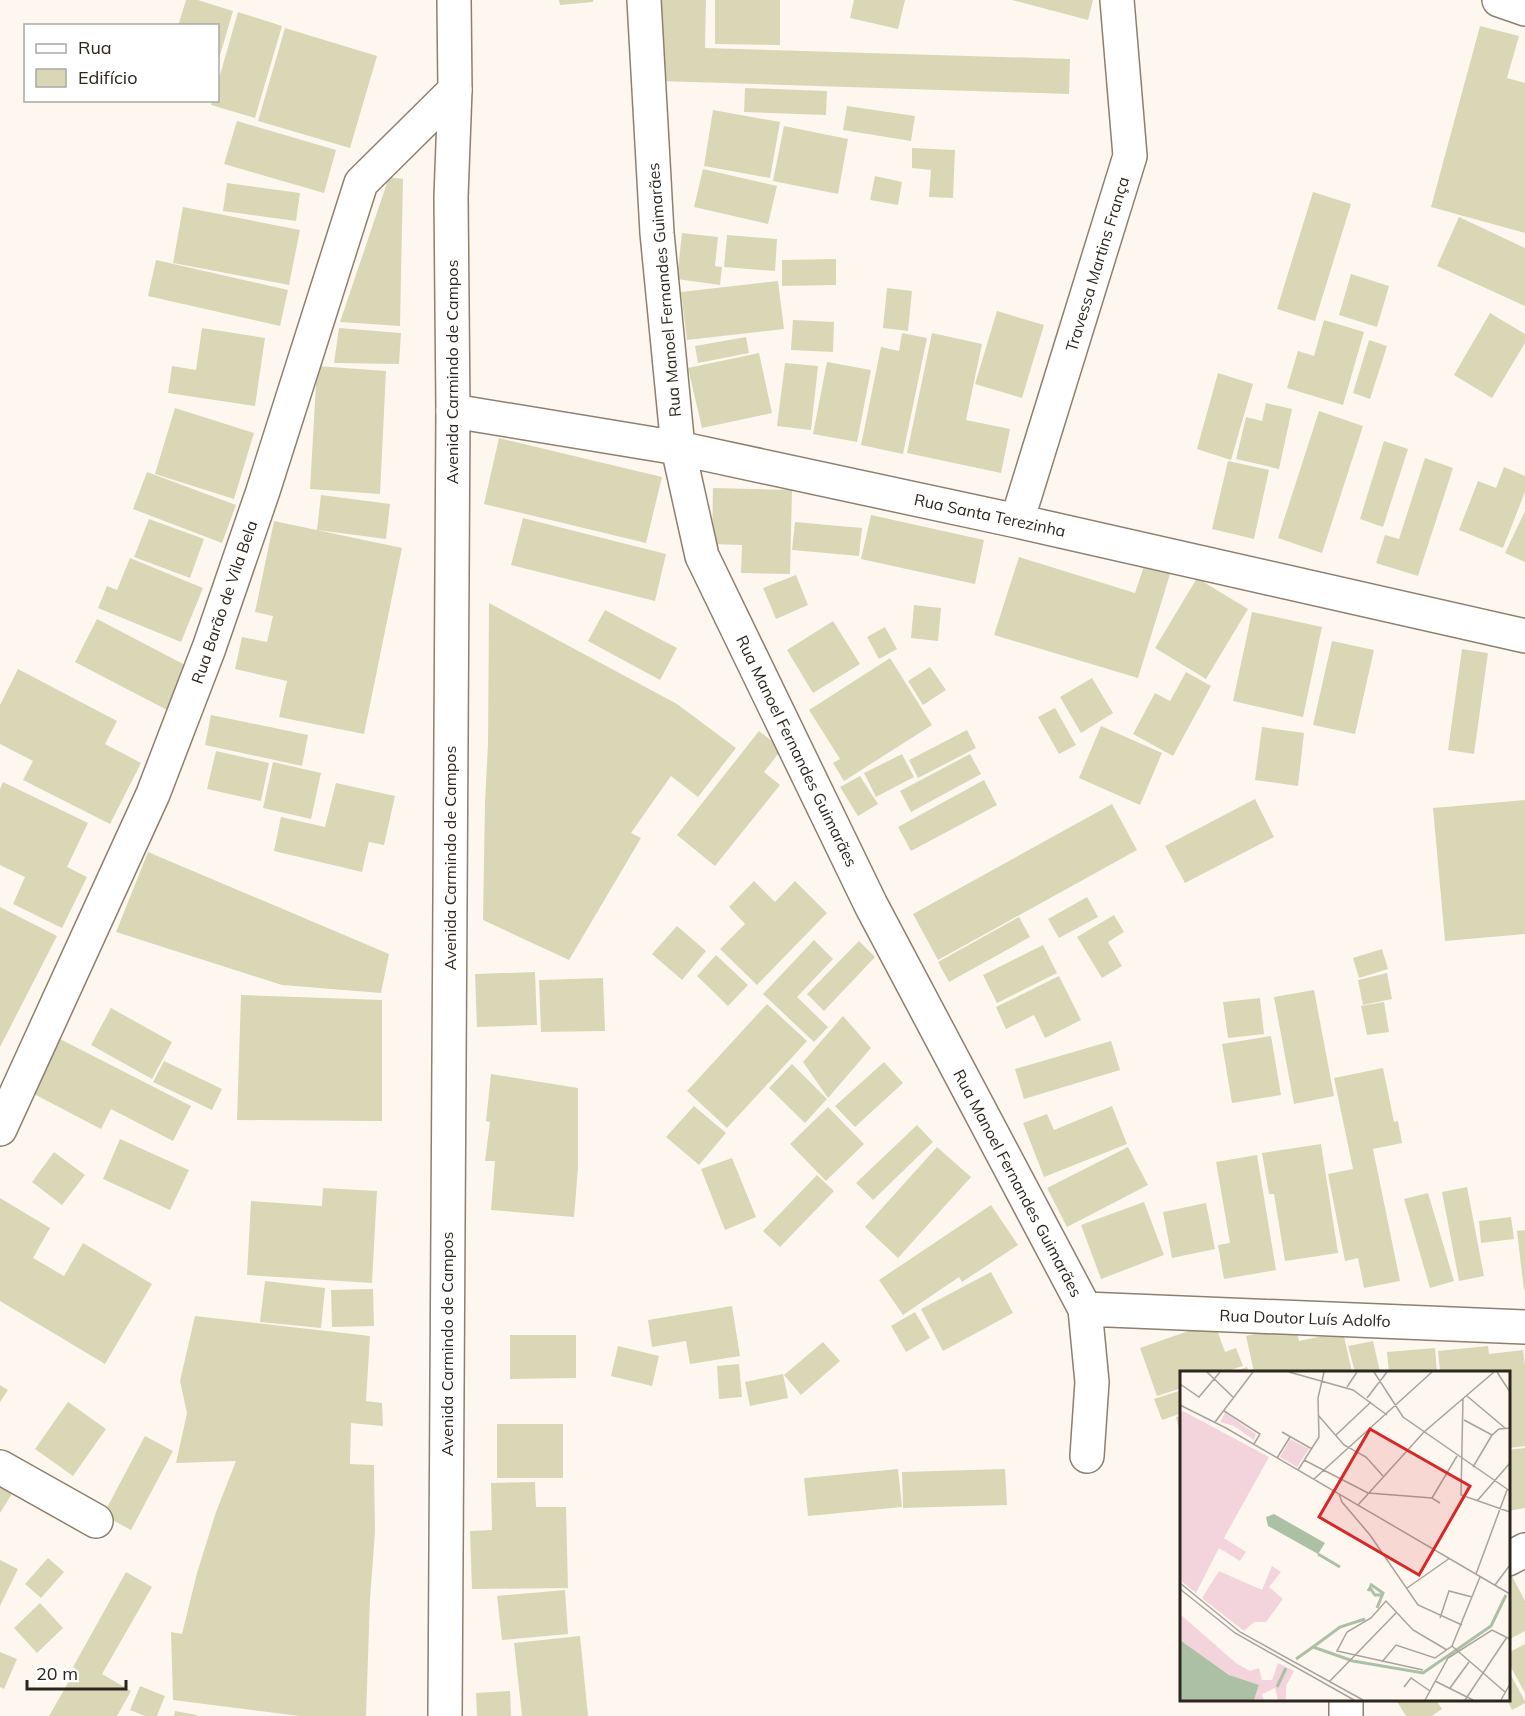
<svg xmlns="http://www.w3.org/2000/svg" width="1525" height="1716" viewBox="0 0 1525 1716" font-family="Mulish,sans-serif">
	<rect width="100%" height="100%" fill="#fef7f0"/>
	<path fill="#dad7b7" d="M186 0H198L233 11 218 62V26H178Z
		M559 0H593V2L560 5Z
		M661 0H706L705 48 1070 59 1069 94 658 81Z
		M715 0H780V45L715 44Z
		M854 0H905L898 29 850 18Z
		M1012 0H1093L1088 20Z
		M238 12 282 26 255 118 211 105 212 100H218V82Z
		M1480 26 1519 36 1507 78 1525 83V233L1431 207Z
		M285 28 377 56 350 148 258 121Z
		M745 88 827 91 826 115 744 112Z
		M847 106 915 116 911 141 843 130Z
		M713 110 780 122 770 178 704 166Z
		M237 121 336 150 324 193 224 164Z
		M784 126 848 139 838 194 773 181Z
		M912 148 955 150 953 198 929 197 931 170 912 168Z
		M703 169 777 186 768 224 694 207Z
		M875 176 902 182 898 205 870 200Z
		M389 177 403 179 400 326 340 322Z
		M227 183 300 193 296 221 223 211Z
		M1313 192 1351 204 1315 321 1277 309Z
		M183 207 300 230 289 285 173 263Z
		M1459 217 1525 248V306L1437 266Z
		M682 233 718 237 715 266 722 267 720 285 677 279Z
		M727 235 777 239 775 271 724 267Z
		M836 259V285L782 286V260Z
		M156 260 288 290 280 326 148 296Z
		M1351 274 1389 286 1377 327 1339 315Z
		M778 281 784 329 687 340 681 292Z
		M887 288 912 291 908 331 883 328Z
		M997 311 1044 325 1022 398 975 384Z
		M1490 313 1525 334V343L1492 398 1454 375Z
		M793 320 834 322 833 352 791 350Z
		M1324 320 1364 332 1343 405 1287 388 1298 351 1314 356Z
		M202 328 265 338 255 406 168 393 172 366 196 370Z
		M339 328 401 333 399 364 334 363Z
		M902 333 927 338 903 454 861 445 881 347 899 351Z
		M932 333 982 344 966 420 1010 429 1001 473 907 453Z
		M746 337 749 353 698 363 695 346Z
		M1369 340 1387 346 1370 399 1353 393Z
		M759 353 772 413 702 428 688 368Z
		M827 362 871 370 857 442 813 434Z
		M785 363 818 366 811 430 777 426Z
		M317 366 386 371 380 494 310 489Z
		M1218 373 1253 384 1231 460 1197 449Z
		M1266 403 1292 409 1279 469 1236 459 1246 417 1262 421Z
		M175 408 254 433 234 499 155 474Z
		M1319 411 1363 426 1322 553 1278 538Z
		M499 438 662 477 646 543 484 504Z
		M1384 441 1408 449 1383 527 1360 519Z
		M1425 458 1453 468 1418 576 1376 563 1385 535 1399 539Z
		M1228 461 1269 470 1254 539 1212 529Z
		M1504 467 1525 476V492L1503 548 1459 530 1478 481 1496 488Z
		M147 472 236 505 222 543 133 509Z
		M713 488 792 490 790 574 741 573 742 545 712 544Z
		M321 495 390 504 386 539 317 530Z
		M1525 511V562L1505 553Z
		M871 515 984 540 975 584 861 559Z
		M523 518 666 554 655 601 511 565Z
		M149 519 204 539 190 578 134 557Z
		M274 521 402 548 364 734 279 717 287 681 235 669 242 637 267 642 273 616 255 612Z
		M795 522 862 528 859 556 792 550Z
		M1019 557 1135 593 1145 563 1171 571 1138 678 994 635Z
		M130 558 203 588 181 642 98 608 107 586 117 590Z
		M796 575 808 605 776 619 763 588Z
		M1197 578 1248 609 1206 679 1155 648Z
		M489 603 677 704 736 748 698 797 671 776 631 833 641 838 569 960 483 920 485 802 488 745Z
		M914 605 941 608 938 641 911 638Z
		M605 610 677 648 660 680 588 641Z
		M1252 612 1322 627 1303 717 1233 701Z
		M97 619 189 667 167 710 75 662Z
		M833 621 860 664 813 693 787 650Z
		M885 627 897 649 879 659 867 637Z
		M1332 641 1374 650 1355 734 1313 725Z
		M1462 649 1488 653 1474 754 1448 750Z
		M890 658 932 725 844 781 833 763 840 759 809 710Z
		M930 667 946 690 923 705 908 681Z
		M18 669 117 721 105 744 141 763 110 824 23 780 33 761 0 744V705Z
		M1186 672 1211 686 1173 756 1133 734 1155 693 1170 701Z
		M1092 678 1113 713 1081 733 1060 697Z
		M1055 708 1076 745 1059 754 1038 717Z
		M211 715 308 735 302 766 205 745Z
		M1101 726 1162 753 1140 805 1079 778Z
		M1262 727 1304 733 1298 786 1255 780Z
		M967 730 976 748 918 778 909 760Z
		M759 731 782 749 764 772 780 785 715 866 677 835Z
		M216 751 269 763 261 801 207 789Z
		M902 754 914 777 876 797 864 773Z
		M970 754 981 774 911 812 900 791Z
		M273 762 321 773 311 819 263 808Z
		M860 776 878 804 858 816 840 787Z
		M984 780 997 805 911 851 898 827Z
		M3 782 88 823 67 867 87 877 62 928 13 904 25 877 0 865V789Z
		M336 783 395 796 384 845 369 842 362 872 274 851 281 817 325 827Z
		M1255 799 1274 837 1185 883 1165 846Z
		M1525 800V934L1445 941 1433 808Z
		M1112 804 1137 850 938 960 913 914Z
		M148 852 389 954 381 993 282 985 116 932Z
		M754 881 775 902 795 881 827 913 757 985 720 949 745 924 729 907Z
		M1087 897 1098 917 1059 938 1048 919Z
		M0 907 57 936 0 1047Z
		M1114 915 1124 932 1108 942 1122 966 1102 978 1077 937Z
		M1019 917 1030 937 949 982 938 962Z
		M677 926 706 951 682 980 652 954Z
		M814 940 833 959 797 997 828 1027 814 1042 763 994Z
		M859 941 875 957 824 1011 807 994Z
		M1043 945 1057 973 997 1003 983 975Z
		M1382 949 1388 969 1359 978 1353 958Z
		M716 955 748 985 728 1006 697 976Z
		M535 972 537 1025 477 1027 475 974Z
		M1387 973 1392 999 1363 1005 1358 980Z
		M1059 976 1081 1020 1045 1038 1034 1015 1006 1029 996 1007Z
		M603 978 605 1031 541 1032 539 980Z
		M1314 990 1334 1096 1294 1104 1274 997Z
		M241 995 382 1000V1121L237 1120Z
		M1260 998 1264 1034 1228 1038 1223 1002Z
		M1384 1002 1389 1032 1367 1035 1361 1006Z
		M767 1004 807 1041 727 1128 687 1091Z
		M111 1008 172 1042 152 1079 91 1045Z
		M843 1016 871 1048 828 1098 803 1062Z
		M1271 1036 1281 1095 1232 1103 1222 1044Z
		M60 1039 191 1106 173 1141 111 1109 101 1129 32 1093Z
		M1111 1041 1120 1070 1024 1099 1015 1069Z
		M164 1061 222 1089 212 1110 153 1082Z
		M884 1062 903 1083 855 1127 835 1106Z
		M792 1064 827 1099 805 1123 769 1088Z
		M1383 1068 1394 1122 1398 1121 1402 1143 1373 1149 1400 1281 1364 1288 1358 1258 1345 1261 1328 1174 1353 1169 1334 1078Z
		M491 1074 578 1088V1168L574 1217 491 1210 495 1161H485L490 1122 486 1121Z
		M694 1106 726 1133 699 1165 666 1137Z
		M1112 1106 1127 1144 1044 1177 1023 1123 1047 1114 1054 1130Z
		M828 1107 864 1144 826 1181 790 1144Z
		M917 1125 933 1142 873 1200 856 1183Z
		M120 1139 189 1170 170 1210 103 1179Z
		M1321 1144 1338 1253 1285 1261 1274 1194H1269L1262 1153Z
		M937 1147 971 1177 898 1258 865 1227Z
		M1128 1147 1148 1185 1067 1227 1047 1188Z
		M54 1152 85 1175 62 1205 32 1182Z
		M1257 1155 1276 1270 1224 1279 1218 1245 1230 1243 1216 1162Z
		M732 1158 756 1217 725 1230 701 1169Z
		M817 1175 834 1191 780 1247 763 1231Z
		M1467 1187 1484 1276 1459 1281 1442 1192Z
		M323 1188 377 1191 372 1283 247 1275 251 1201 322 1206Z
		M1428 1193 1454 1281 1430 1288 1404 1199Z
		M0 1198 50 1228 33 1258 64 1276 83 1243 152 1284 105 1364 0 1301Z
		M1144 1202 1164 1255 1101 1279 1081 1225Z
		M1206 1203 1215 1249 1172 1258 1163 1212Z
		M991 1205 1018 1245 962 1282 959 1277 903 1315 879 1280Z
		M1511 1217 1514 1239 1481 1243 1479 1221Z
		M1525 1230V1290H1524L1517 1231Z
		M991 1272 1013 1313 943 1351 921 1309Z
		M265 1281 325 1288 321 1328 260 1322Z
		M373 1289 374 1326 332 1327 331 1290Z
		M732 1306 740 1356 690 1364 686 1341 652 1347 648 1320Z
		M915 1312 930 1338 906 1352 891 1326Z
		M195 1316 370 1336 366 1401 382 1403 383 1426 351 1423 350 1464 374 1465 375 1532 370 1599 366 1716H299L173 1700 171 1632 182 1634 197 1573 216 1512 236 1461 176 1463 187 1413 180 1381Z
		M1214 1322 1225 1352 1236 1348 1243 1366 1224 1372H1182V1388L1157 1396 1140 1348Z
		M1295 1325 1299 1341 1343 1332 1352 1372H1254L1246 1336Z
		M510 1335H576V1378L510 1379Z
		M1373 1341 1380 1372H1355L1348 1346Z
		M823 1342 840 1361 801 1395 784 1375Z
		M618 1346 659 1356 652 1386 611 1376Z
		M1488 1346 1489 1354 1523 1350 1525 1366V1446L1508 1448V1372H1440L1438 1351Z
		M1435 1348 1437 1372H1389L1387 1352Z
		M739 1364 742 1397 719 1399 717 1366Z
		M1247 1367 1249 1372H1233Z
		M783 1374 788 1398 750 1406 745 1382Z
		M0 1385 8 1390 0 1402Z
		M1182 1390V1413L1162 1420 1154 1399Z
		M68 1402 106 1429 73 1476 35 1449Z
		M1182 1416V1437H1181L1176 1417Z
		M497 1424H563V1478H497Z
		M145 1436 173 1451 131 1530 103 1515Z
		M1525 1448V1508L1508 1511V1450Z
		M898 1469 902 1507 808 1516 804 1478Z
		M1005 1469 1007 1505 903 1508 902 1472Z
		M0 1480 15 1489 0 1513Z
		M535 1482 536 1507H566L568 1588 472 1589 470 1531 492 1530 491 1483Z
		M48 1558 64 1572 41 1598 25 1584Z
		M0 1560 18 1569 0 1606Z
		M126 1572 152 1587 102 1674 131 1691 117 1716H49L76 1669 73 1667Z
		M1512 1576 1525 1601V1631L1508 1640V1578Z
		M565 1590 568 1634 502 1640 497 1596Z
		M40 1603 63 1628 37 1653 14 1628Z
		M580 1636 588 1716H522L514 1643Z
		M1525 1644V1693L1508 1662V1653Z
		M0 1652 17 1659 4 1689 0 1687Z
		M1508 1670 1525 1701V1703L1512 1710 1507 1700H1508Z
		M140 1686 165 1696 157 1716H145L130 1710Z
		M510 1691 511 1716H477L476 1693Z
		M1396 1700H1436L1442 1709 1432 1716H1406Z
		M175 1711 197 1715V1716H174Z"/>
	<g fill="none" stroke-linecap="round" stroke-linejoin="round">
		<defs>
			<path id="minor" d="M644 0 657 233 678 448 702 556 871 905 1085 1309 1092 1382 1087 1456
				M1499 0 1525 9
				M453 411 678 448 1017 521 1525 636
				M1017 521 1130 156 1117 0
				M0 1129 153 794 209 648 263 491 361 183 455 90
				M1085 1309 1525 1327
				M0 1467 96 1521
				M1508 1559 1525 1550
				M1346 1700V1716"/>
			<path id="secondary" d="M445 1716 453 411 451 197 455 90 454 0"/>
		</defs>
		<use href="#minor" stroke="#8e7f6f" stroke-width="36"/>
		<use href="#secondary" stroke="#8e7f6f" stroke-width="36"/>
		<use href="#minor" stroke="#fff" stroke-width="33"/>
		<use href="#secondary" stroke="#fff" stroke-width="33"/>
	</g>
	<g text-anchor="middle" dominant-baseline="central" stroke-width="6" stroke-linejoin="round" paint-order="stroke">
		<g font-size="16" fill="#2c261f" stroke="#fff">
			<text transform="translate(1097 264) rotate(-73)">Travessa Martins França</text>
			<text transform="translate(664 290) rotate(-95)">Rua Manoel Fernandes Guimarães</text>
			<text transform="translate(452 372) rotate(-90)">Avenida Carmindo de Campos</text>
			<text transform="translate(990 515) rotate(12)">Rua Santa Terezinha</text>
			<text transform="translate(224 602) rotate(-71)">Rua Barão de Vila Bela</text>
			<text transform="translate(797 751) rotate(64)">Rua Manoel Fernandes Guimarães</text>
			<text transform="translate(450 858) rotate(-90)">Avenida Carmindo de Campos</text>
			<text transform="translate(1018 1183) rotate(62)">Rua Manoel Fernandes Guimarães</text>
			<text transform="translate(1305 1318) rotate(2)">Rua Doutor Luís Adolfo</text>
			<text transform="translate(447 1344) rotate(-90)">Avenida Carmindo de Campos</text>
		</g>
	</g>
	<g transform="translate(1180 1371)">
		<rect width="330" height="330" fill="#fef7f0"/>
		<path d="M3 40 89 86 44 167 66 181 60 190 39 177 16 222 0 209V43ZM45 42 76 63 74 69 54 55 40 51ZM110 68 129 78 117 96 100 86ZM92 195 101 201 89 216 103 228 86 251H74L64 260 22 227 39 200 82 219ZM0 243 56 292 70 300 79 297 82 309H92L98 292 114 300 106 315V329H98L95 317 82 323 84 329H74L79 315 49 304 0 269Z" fill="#f3d4dd"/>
		<path d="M94 143 145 172 138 183 88 155 86 146ZM0 269 49 304 79 314 74 329H0Z" fill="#acc0a6"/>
		<path fill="none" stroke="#acc0a6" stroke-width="3" d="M138 183 160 196M190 213 203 222 197 237M190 217 188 220 190 217 195 224H202M133 276 160 256 185 248M116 288 133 276 173 290 243 302 311 255 326 224M97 316 106 297"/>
		<path fill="none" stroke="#aaa39c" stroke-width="1.5" d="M27 1 54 27M109 1 173 19 207 44M194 1 223 46 330 120M317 1 330 21M0 13 19 26 40 1M167 16 177 1M287 25 325 57M187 27 207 1M283 27 281 124 330 141M0 34 46 57 330 223M44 40 80 63 74 73M138 44 164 74 186 86 203 105M284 49 312 64 319 58 330 57M35 51 73 1M102 61 132 78M156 64 191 31M97 87 110 66M124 89 188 122 252 127 260 132M293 96 312 64M118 99 139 66 138 27 144 1M134 108 252 1M159 123 162 131 190 164 238 234 282 254M252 127 277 85M297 130 330 92M178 134 244 61 314 1M296 203 327 119M0 212 60 261 183 329M315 214 330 194M227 217 270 187M0 218 55 262 174 329M260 247 269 220 292 226M272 275 325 321M202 291 216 274 255 287 272 275 300 206M243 299 157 280 167 261 191 247 206 230 233 259 267 279M255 310 293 329M149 311 216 242M224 316 231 307 250 320M270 317 289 291M245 329 268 287 312 259 330 268M285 329 327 266M321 329 330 313"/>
		<path fill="#d62828" fill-opacity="0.15" stroke="#d62828" stroke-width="3" d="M190 58 290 115 239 204 139 146Z"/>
		<rect width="330" height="330" fill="none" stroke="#2c261f" stroke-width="3"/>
	</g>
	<rect x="24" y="24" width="195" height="78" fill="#ffffff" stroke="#aba8a5" stroke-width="1.5"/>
	<rect x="36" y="44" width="30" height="9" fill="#ffffff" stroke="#aba8a5" stroke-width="1.5"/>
	<text x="78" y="54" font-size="18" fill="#2c261f">Rua</text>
	<rect x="36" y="69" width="30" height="18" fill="#dad7b7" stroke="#aba8a5" stroke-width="1.5"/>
	<text x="78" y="84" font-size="18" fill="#2c261f">Edifício</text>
	<path d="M27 1680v9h99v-9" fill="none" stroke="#2c261f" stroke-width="3"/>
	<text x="36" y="1680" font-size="18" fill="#2c261f" stroke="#ffffff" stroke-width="4.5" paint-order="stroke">20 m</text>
</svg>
